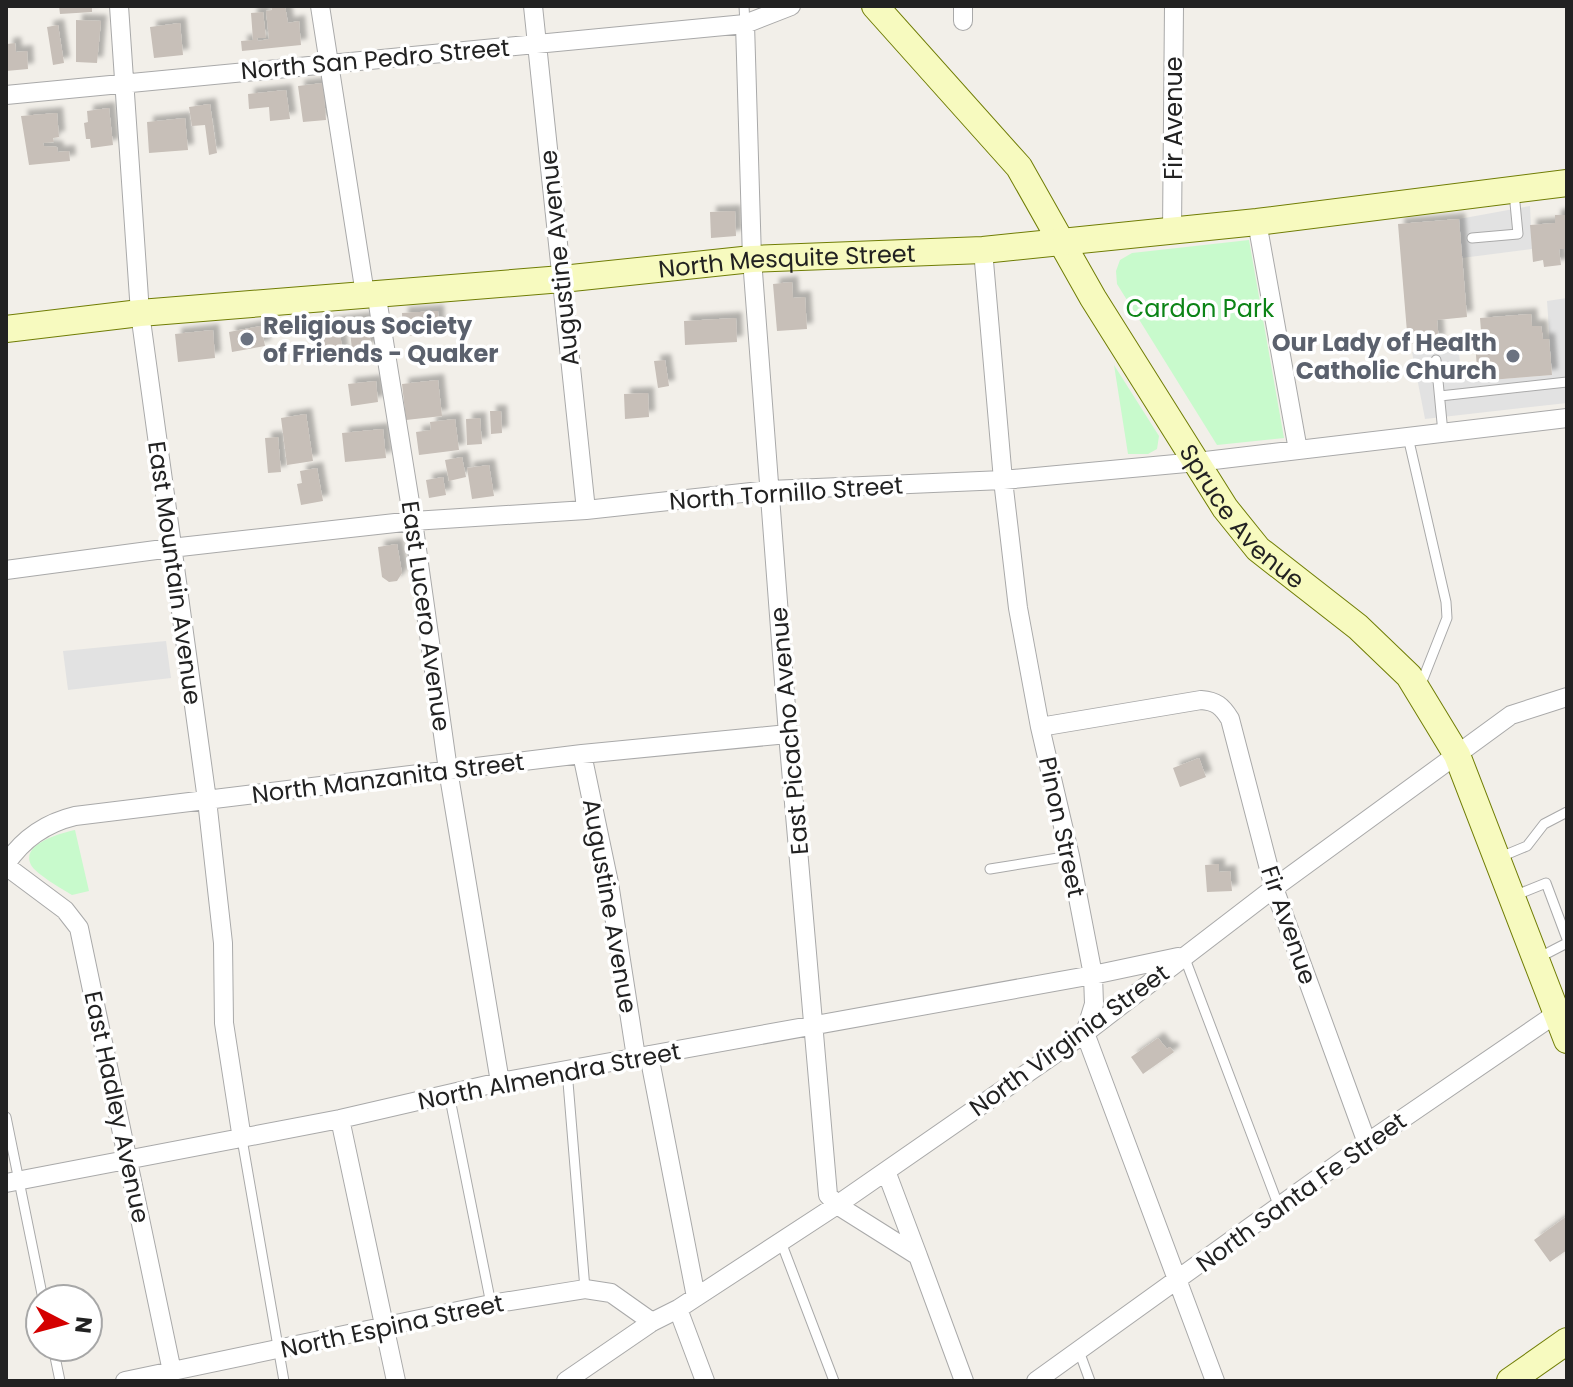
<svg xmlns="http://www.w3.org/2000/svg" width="1573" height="1387" viewBox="0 0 1573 1387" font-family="Poppins,sans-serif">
	<defs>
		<filter id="shadow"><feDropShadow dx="6" dy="-6" stdDeviation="2" flood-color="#0004"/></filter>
	</defs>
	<rect width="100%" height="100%" fill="#f2efe9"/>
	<path fill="#c8facc" d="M1249 240 1284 438 1217 445 1117 284 1116 271 1120 260 1132 253Z
		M1114 365 1159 436 1157 449 1148 454H1128Z
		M75 830 89 891 72 895C62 889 36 874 31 865 20 844 61 833 75 830Z"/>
	<path fill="#e2e2e2" d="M1530 206 1532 249 1462 258 1459 219Z
		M1567 298V403L1425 419 1412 352 1458 346 1461 370 1477 369 1478 381 1552 375 1547 301Z
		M166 641 171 678 68 690 63 651Z"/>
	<path fill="#c7bfb8" filter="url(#shadow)" d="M59 6H92V12L60 14Z
		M271 6H285L288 23 299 21 301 45 242 51 241 41 253 40 251 13 263 12 266 38H257L258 41 269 39 266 11 272 10Z
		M76 20 101 21 97 63 76 62Z
		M180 23 183 55 154 58 150 27Z
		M58 25 64 63 53 65 47 27Z
		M15 43 16 52 27 51 28 69 6 71 7 44Z
		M323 83 326 120 303 122 298 86Z
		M286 90 290 119 270 121 269 107 249 109 248 94Z
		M210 104 217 153 209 155 205 125 192 126 189 107Z
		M109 108 113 145 91 148 90 139H86L84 123 88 122 87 111Z
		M57 113 59 137 53 138 54 142 43 143 44 146 57 147 58 152 69 151 70 161 29 165 21 116Z
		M185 118 188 150 149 153 147 122Z
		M735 211 736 236 711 238 710 212Z
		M1555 215H1567V249H1559L1561 265 1544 267 1543 260 1533 262 1530 225 1555 223Z
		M1459 219 1467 317 1437 320 1439 341 1408 344 1398 224Z
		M792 282 793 298 805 297 807 329 777 331 773 284Z
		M438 311 439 334 403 336 402 313Z
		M1531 314 1532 326H1541L1543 339H1549L1552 375 1478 381 1475 343H1482L1480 318Z
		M368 318 371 348 352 350 350 331 340 332 343 357 320 360 317 324Z
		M736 318 737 342 685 345 684 321Z
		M261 326 265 346 232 352 229 332Z
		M213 330 215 358 178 362 175 334Z
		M665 360 669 386 658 388 654 361Z
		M438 380 442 416 406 420 402 384Z
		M376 381 378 402 351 406 348 384Z
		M648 393 649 417 625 419 624 394Z
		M490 411H501L502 433 491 434Z
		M306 414 313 461 287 465 281 418Z
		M480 418 482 444 467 445 466 419Z
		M455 419 459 450 419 455 416 432 431 430 430 422Z
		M383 429 386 458 345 462 342 433Z
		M278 437 281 472 268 473 265 438Z
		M462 457 466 477 449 481 445 460Z
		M489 465 494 496 472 499 467 468Z
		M317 468 323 501 301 505 297 484 302 483 300 471Z
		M443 477 446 495 429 498 426 480Z
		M397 544 402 573 397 581 389 582 382 577 378 547Z
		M1199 758 1206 777 1180 787 1173 768Z
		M1219 864V872L1230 871 1232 891 1207 892 1205 865Z
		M1158 1038 1167 1049 1170 1047 1174 1052 1143 1074 1131 1057Z
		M1567 1216V1250L1550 1262 1534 1240Z"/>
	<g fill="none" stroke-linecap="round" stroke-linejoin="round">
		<defs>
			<path id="lane" d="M744 6 745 24
				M1472 238 1518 234 1514 193
				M1436 360 1443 433
				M1440 396 1567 382
				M1408 437 1446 602 1447 618 1421 684
				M1498 858 1527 846 1544 824 1567 812
				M990 869 1070 856
				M1516 895 1546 883 1567 939
				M1184 956 1279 1207
				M1538 958 1567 943
				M567 1070 585 1289
				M449 1094 491 1304
				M6 1117 43 1299
				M242 1139 284 1381
				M781 1242 834 1381
				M53 1347 60 1381
				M1079 1351 1090 1381"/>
			<path id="street" d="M119 6 140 313 207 800 223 943 224 1023 242 1139
				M320 6 365 294
				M533 6 586 510
				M791 6 745 24 752 259 788 734 828 1195 837 1205 918 1256 964 1381
				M963 21V6
				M6 95 745 24
				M1257 222 1298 450
				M1172 231 1174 6
				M983 250 1003 480 1018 608 1040 727 1070 856 1093 975 1094 1004 1085 1033 1215 1381
				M376 292 413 521 448 770 500 1082
				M6 570 171 548 413 521 586 510 770 490 1003 480 1197 462 1567 418
				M1040 727 1201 700C1216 701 1222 706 1230 719L1274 888 1367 1143
				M582 754 609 883 636 1057
				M6 864C22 840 46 823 75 816L582 754 788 734
				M6 866 65 910 79 928 174 1381
				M649 1055 696 1297
				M340 1119 396 1381
				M886 1171 918 1256
				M6 1183 340 1119 500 1082 1093 975 1178 957
				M678 1309 705 1381
				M125 1381 491 1304 585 1289 611 1293 652 1322
				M566 1381 652 1322 678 1309 837 1205 1085 1033 1274 888 1511 715 1567 697
				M1036 1381 1367 1143 1563 1009"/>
			<g id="secondary">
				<path id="s1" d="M875 6 1019 167 1093 298 1225 508 1258 549 1358 627 1409 676 1457 755 1567 1040"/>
				<path id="s2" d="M6 329 140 313 562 279 752 259 983 250 1257 222 1567 183"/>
				<path d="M1510 1381 1567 1341"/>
			</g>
		</defs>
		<use href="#lane" stroke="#a9a9a9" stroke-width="11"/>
		<use href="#street" stroke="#a9a9a9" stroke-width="20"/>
		<use href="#secondary" stroke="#707d05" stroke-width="28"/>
		<use href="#lane" stroke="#fff" stroke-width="9"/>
		<use href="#street" stroke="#fff" stroke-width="18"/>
		<use href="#secondary" stroke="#f7fabf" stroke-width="26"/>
	</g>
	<g fill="#6b7280" stroke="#fff" stroke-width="3">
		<circle cx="247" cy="339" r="8"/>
		<circle cx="1513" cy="356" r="8"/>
	</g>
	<g text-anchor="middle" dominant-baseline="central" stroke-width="7" stroke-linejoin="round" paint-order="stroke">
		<g font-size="24" fill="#222" stroke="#fff">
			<text transform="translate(375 59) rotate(-5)">North San Pedro Street</text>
			<text transform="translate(1173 118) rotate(-90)">Fir Avenue</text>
			<text transform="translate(559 258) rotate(-96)">Augustine Avenue</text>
			<text stroke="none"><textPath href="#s2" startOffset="784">North Mesquite Street</textPath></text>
			<text transform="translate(786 493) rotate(-4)">North Tornillo Street</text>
			<text stroke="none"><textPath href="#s1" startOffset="632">Spruce Avenue</textPath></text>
			<text transform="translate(175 573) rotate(82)">East Mountain Avenue</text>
			<text transform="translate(426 616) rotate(82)">East Lucero Avenue</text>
			<text transform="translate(789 731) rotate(-95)">East Picacho Avenue</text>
			<text transform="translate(388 778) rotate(-7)">North Manzanita Street</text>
			<text transform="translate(1062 827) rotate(78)">Pinon Street</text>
			<text transform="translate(610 906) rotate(80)">Augustine Avenue</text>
			<text transform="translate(1289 925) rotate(71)">Fir Avenue</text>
			<text transform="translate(1069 1040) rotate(-36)">North Virginia Street</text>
			<text transform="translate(549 1076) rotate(-11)">North Almendra Street</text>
			<text transform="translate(117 1107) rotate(78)">East Hadley Avenue</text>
			<text transform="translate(1301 1192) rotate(-36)">North Santa Fe Street</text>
			<text transform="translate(392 1326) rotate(-12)">North Espina Street</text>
		</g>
		<g font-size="24" fill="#0c8416" stroke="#fff">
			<text x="1200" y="308">Cardon Park</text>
		</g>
		<g font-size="24" font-weight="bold" fill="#5b616d" stroke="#fff" text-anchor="start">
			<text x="263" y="325">Religious Society<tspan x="263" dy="28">of Friends - Quaker</tspan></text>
			<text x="1497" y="342" text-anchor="end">Our Lady of Health<tspan x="1497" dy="28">Catholic Church</tspan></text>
		</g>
	</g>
	<rect width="1573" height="1387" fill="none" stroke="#222222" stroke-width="16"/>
	<g transform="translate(64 1323) rotate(96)"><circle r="38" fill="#ffffff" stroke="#a7a7a7" stroke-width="2"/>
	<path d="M0-6L14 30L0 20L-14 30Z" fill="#d40000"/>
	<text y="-12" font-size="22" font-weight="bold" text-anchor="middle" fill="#222222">N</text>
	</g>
</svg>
